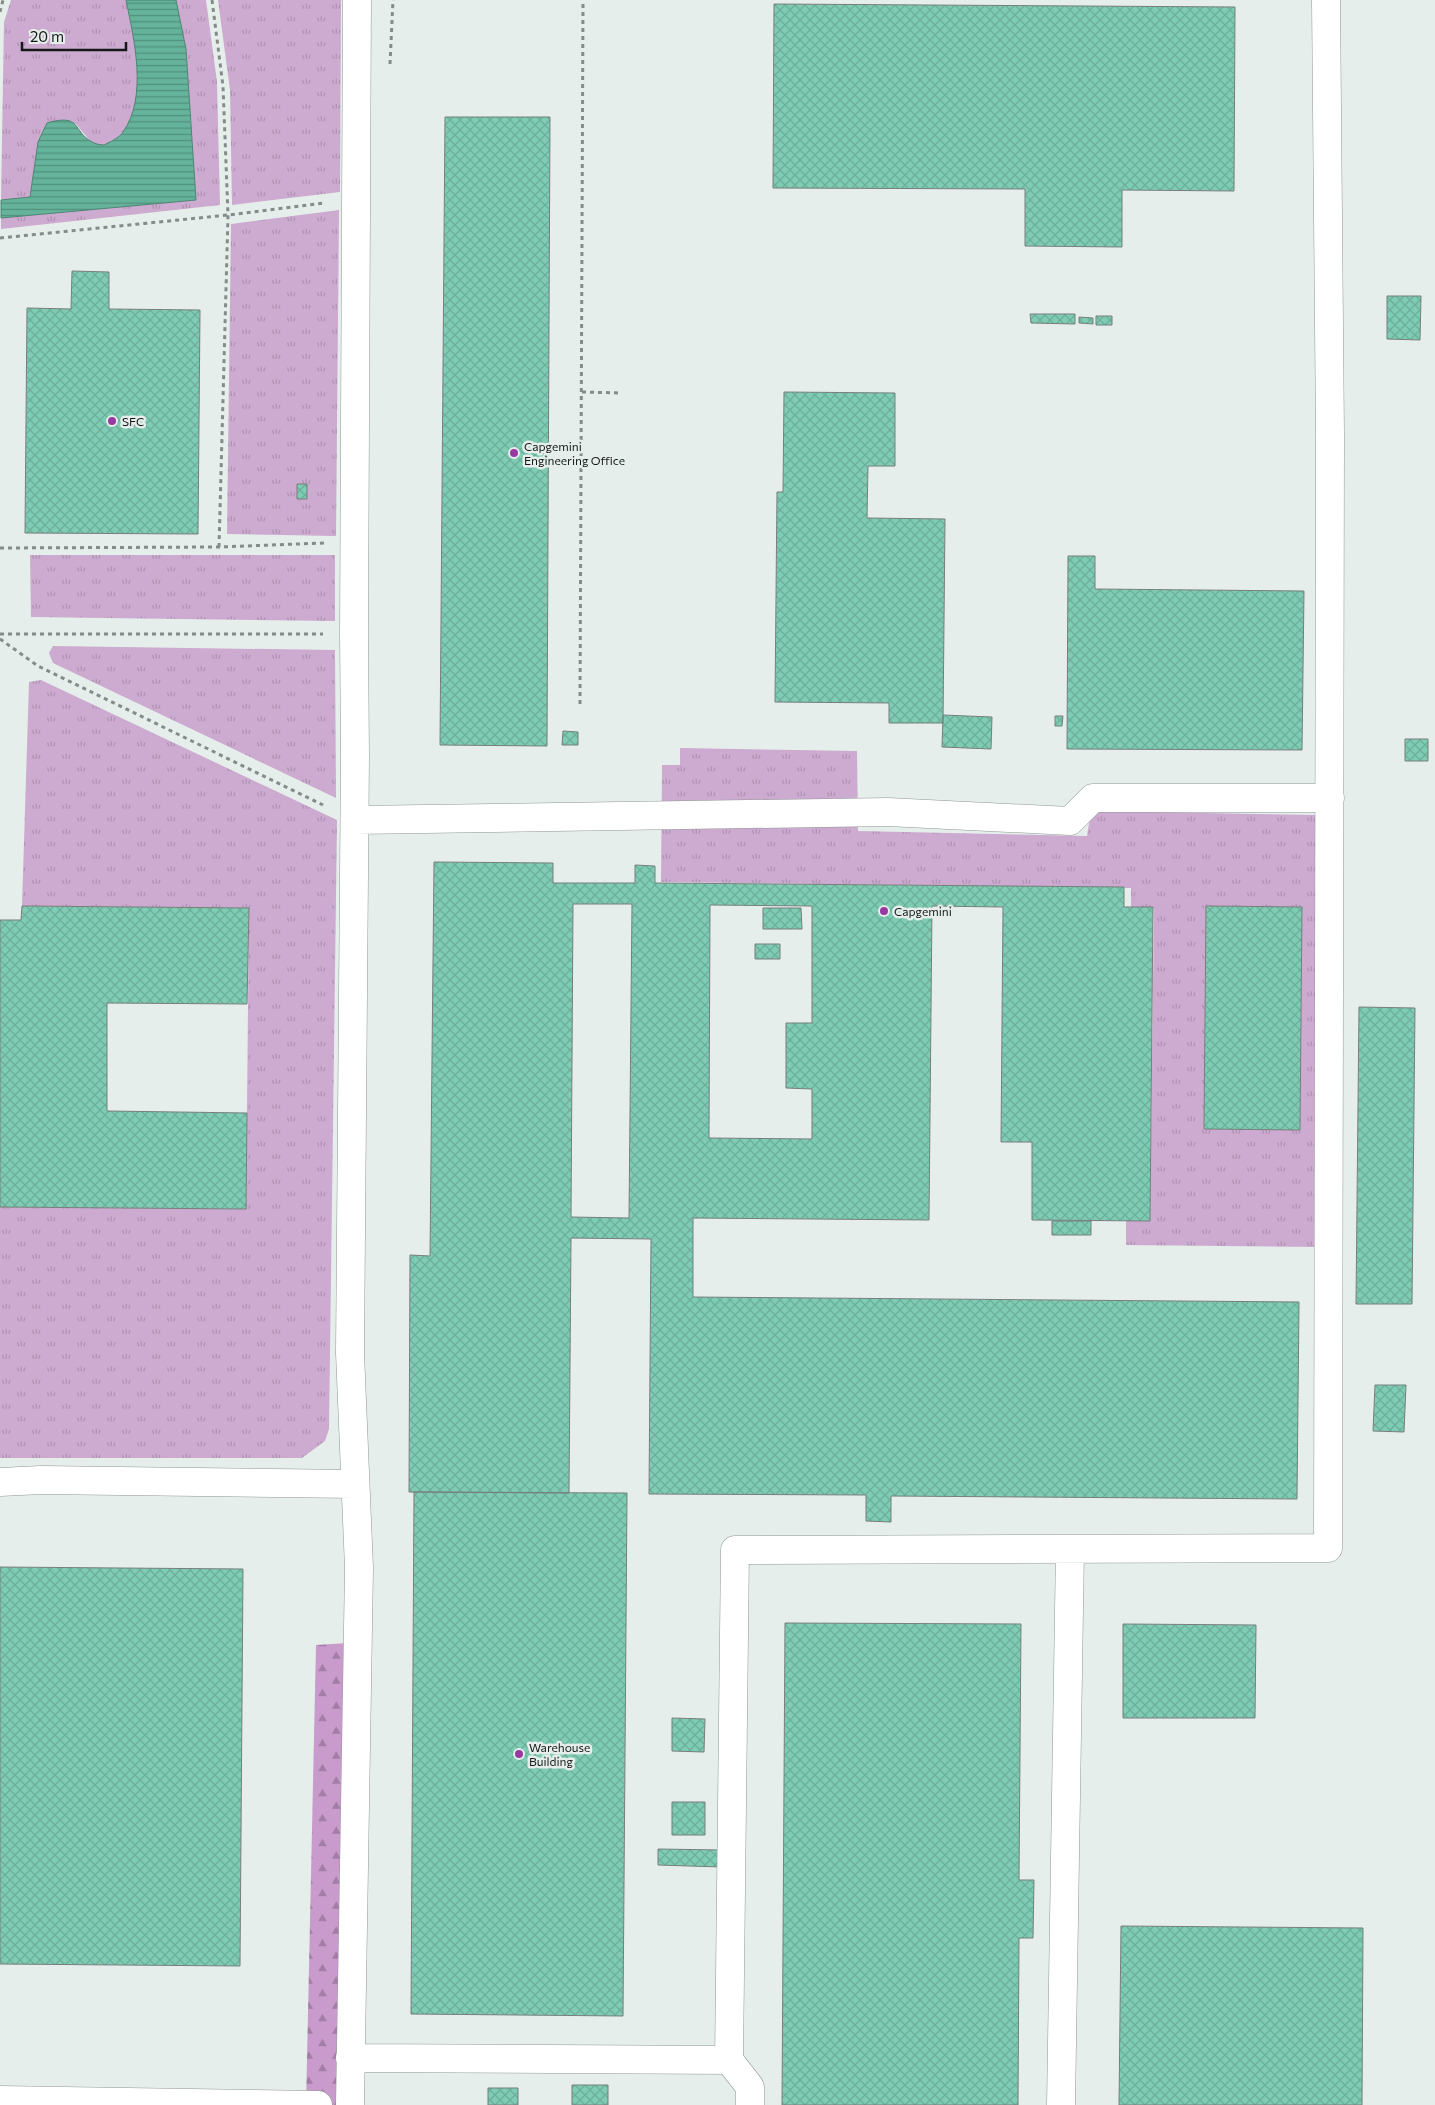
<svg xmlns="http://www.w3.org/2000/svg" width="1435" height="2105" viewBox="0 0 1435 2105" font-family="Commissioner,sans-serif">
	<defs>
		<pattern id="grass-tufts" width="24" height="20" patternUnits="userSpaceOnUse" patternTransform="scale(1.25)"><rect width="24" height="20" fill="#cdaad0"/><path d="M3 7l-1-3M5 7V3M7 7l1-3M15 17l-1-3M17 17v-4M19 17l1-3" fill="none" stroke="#af92b2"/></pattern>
		<pattern id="forest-firs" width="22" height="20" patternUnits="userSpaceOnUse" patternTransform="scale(1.25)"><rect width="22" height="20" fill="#c99bcc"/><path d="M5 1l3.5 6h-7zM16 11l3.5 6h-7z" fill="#a27da5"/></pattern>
		<pattern id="water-rules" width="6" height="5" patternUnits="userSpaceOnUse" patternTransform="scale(1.25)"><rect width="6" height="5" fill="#65b39a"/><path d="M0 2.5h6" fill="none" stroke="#52917d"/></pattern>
		<pattern id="building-cross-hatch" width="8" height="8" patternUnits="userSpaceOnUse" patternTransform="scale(1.25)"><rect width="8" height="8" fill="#7eccb3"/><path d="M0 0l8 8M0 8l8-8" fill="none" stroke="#6cae99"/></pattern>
	</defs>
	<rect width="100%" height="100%" fill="#e5eeeb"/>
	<path fill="url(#grass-tufts)" d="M11 0H126C134 39 148 97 123 132 119 138 110 142 104 146L91 142 76 124 38 142 30 197 1 200 4 22Z
		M176 0H206L217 82 220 205 1 229V218L196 200 186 49Z
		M218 0H341L340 192 232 205 230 90Z
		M339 210 336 536 227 534 231 224Z
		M30 555H335V621L31 617Z
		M53 646 335 650 336 798 53 663 49 653Z
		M41 680 337 820 329 1429 325 1441 302 1458H0V1207L246 1209 249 908 22 906 29 682Z
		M680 748 857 751 858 831 1087 836 1091 811 1316 815 1321 1247 1126 1245V1220H1150L1154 908 1131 907V888L661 882 662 765H680Z"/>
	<path fill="url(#forest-firs)" d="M348 1643 340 2105H306L316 1645Z"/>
	<path fill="url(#water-rules)" stroke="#4d8473" d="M126 0H176L186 49 196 200 1 218V200L30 197 38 142 47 123C82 113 72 131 92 142 95 144 101 145 104 145 110 142 119 138 123 132 148 97 134 39 126 0Z"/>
	<path fill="url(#building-cross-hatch)" stroke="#777f7c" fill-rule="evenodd" d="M774 4 1235 7 1234 191 1122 190V247L1025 246V189L773 188Z
		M445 117H550L547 746 440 745Z
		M72 271 109 272V309L200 310 198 534 25 533 27 308 71 309Z
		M1387 296H1421L1420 340 1387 339Z
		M1030 314H1075V324L1031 323Z
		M1096 316H1112V325H1096Z
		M1079 317 1093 318V324L1079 323Z
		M784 392 895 393V466H868L867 518 945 519 943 723H889V703L775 702 777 492H783Z
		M297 484H307V499H297Z
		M1068 556H1095V589L1304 591 1302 750 1067 749Z
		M943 715 992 717 991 749 942 747Z
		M1055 716H1063L1062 726H1055Z
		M563 731 578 732V745H562Z
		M1405 739H1428V761H1405Z
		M434 862 553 863V883H635V865L655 866V883L1124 887V907H1153L1150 1221 1032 1220V1142H1001L1003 907 932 906 929 1220 693 1218V1297L1299 1302 1297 1499 891 1496V1522L866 1521V1495L649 1494 651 1239 571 1238 569 1493 409 1492 410 1255 430 1256ZM573 904H632L629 1218 571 1217ZM710 905 812 906V1023H786V1088L812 1089V1139L709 1138Z
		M22 906 249 908 247 1004 107 1003V1111L247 1113 246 1209 0 1207V920H21Z
		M1206 906 1302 907 1300 1130 1204 1129Z
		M763 908H801L802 929H763Z
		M755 944H780V959H755Z
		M1359 1007 1415 1008 1412 1304H1356Z
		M1052 1221H1091V1235H1052Z
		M1375 1385H1406L1404 1432 1373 1431Z
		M414 1492 627 1493 623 2016 411 2014Z
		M0 1567 243 1569 240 1966 0 1964Z
		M785 1623 1021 1624 1019 1880H1034L1033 1938H1019L1018 2105H782Z
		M1123 1624 1256 1625 1255 1718H1123Z
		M672 1718 705 1719 704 1752 672 1751Z
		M672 1802H705V1835H672Z
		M658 1849 722 1850 721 1867 658 1865Z
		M1121 1926 1363 1928 1362 2105H1119Z
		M572 2085H608V2105H572Z
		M488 2088H518V2105H488Z"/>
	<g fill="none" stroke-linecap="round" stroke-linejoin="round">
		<defs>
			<path id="minor" d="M355 820 888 812 1070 821 1093 798H1330
				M0 1482 41 1480 354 1484
				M350 2058 729 2060 735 1550 1328 1548 1330 436 1326 0
				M729 2060 750 2087V2105
				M0 2100 318 2105
				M350 2105 359 1568 350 1353 355 756 354 634 357 0
				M1061 2105 1070 1549"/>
		</defs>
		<use href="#minor" stroke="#909895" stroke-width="29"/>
		<path stroke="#858b89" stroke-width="3" stroke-dasharray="4 4" stroke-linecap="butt" d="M212 0 223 86 228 215 219 547
			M0 12 3 0
			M390 64 393 0
			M0 238 228 215 325 203
			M582 392 621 393
			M0 548 219 547 324 543
			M0 634H323
			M0 639 38 666 323 805
			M580 704 583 0"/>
		<use href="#minor" stroke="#fff" stroke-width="28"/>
	</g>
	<g fill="#9839a2" stroke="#e5eeeb" stroke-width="2">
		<circle cx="112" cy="421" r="5"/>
		<circle cx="514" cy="453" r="5"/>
		<circle cx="884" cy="911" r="5"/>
		<circle cx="519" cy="1754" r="5"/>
	</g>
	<g text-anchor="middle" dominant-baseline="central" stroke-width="5" stroke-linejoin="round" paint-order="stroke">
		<g font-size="12" fill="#151817" stroke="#e5eeeb" text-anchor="start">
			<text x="122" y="421">SFC</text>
			<text x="524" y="446">Capgemini<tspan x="524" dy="14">Engineering Office</tspan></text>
			<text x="894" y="911">Capgemini</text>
			<text x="529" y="1747">Warehouse<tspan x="529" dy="14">Building</tspan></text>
		</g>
	</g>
	<path d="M22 42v8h104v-8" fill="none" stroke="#151817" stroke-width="2.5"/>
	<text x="30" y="42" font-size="15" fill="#151817" stroke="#e5eeeb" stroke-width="4" paint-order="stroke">20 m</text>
</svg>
